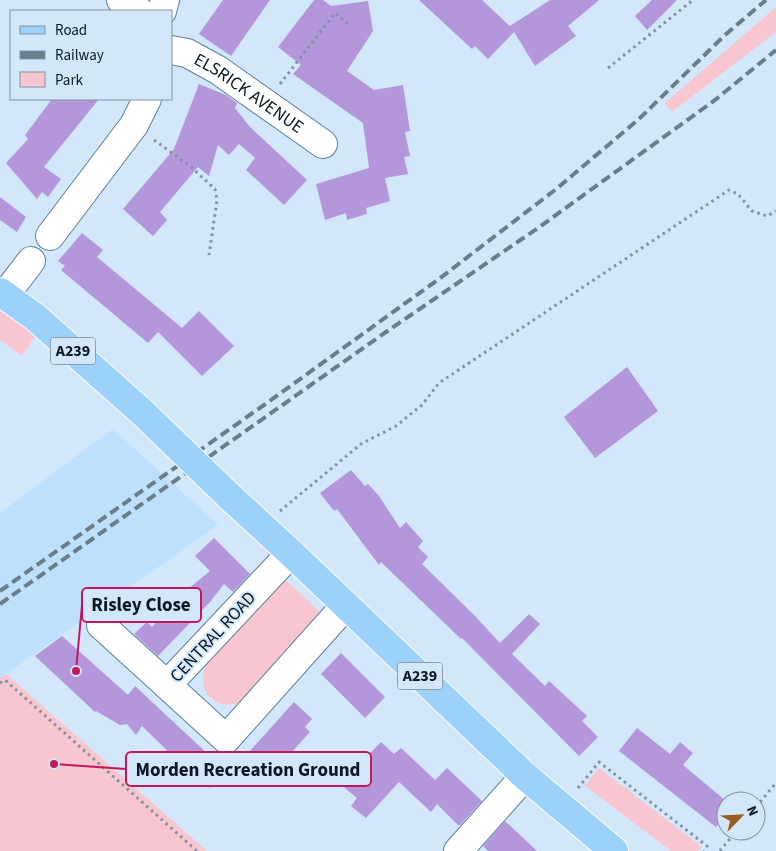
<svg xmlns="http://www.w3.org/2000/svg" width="776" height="851" viewBox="0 0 776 851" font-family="'Source Sans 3',sans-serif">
	<rect width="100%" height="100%" fill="#d2e7f9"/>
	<path fill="#bee0fc" d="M113 429 218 525 0 678V513Z"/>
	<path fill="#f8c6d1" d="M776 7V32L672 112 665 103Z
		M0 303 39 330 22 356 0 340Z
		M285 579 320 612 301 636 245 700C217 715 193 692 207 662Z
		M6 674 207 851H0V678Z
		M599 768 702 847 698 851H671L585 786Z"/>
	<path fill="#b497db" d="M223 0H270L231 56 199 34Z
		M314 0H323L331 6 368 1 373 31 347 71 374 90 403 85 410 131 405 132 410 156 404 157 408 174 385 178 390 201 366 208 367 214 347 220 346 213 325 220 316 184 369 168 363 123 293 74 301 65 278 47Z
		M419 0H482L512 28 510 26 550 0H599L568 26 576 36 535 66 514 32 488 59 475 46 472 49Z
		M652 0H677L647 30 635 16Z
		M199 84 226 95 237 103 235 108 250 127 307 180 284 205 246 170 255 158 239 144 229 155 218 145 209 176 198 167 160 212 167 220 153 236 123 209 174 149Z
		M52 99H99L44 167 61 179 48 197 42 192 37 199 6 163 28 139 25 135Z
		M0 197 26 217 17 232 0 220Z
		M82 233 103 250 97 257 182 328 199 311 234 346 202 376 158 332 148 343 61 270 65 266 58 261Z
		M627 367 658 411 595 458 564 417Z
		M351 470 365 486 368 484 379 496 400 528 406 522 423 541 418 547 428 557 422 564 476 617 500 643 529 614 540 624 512 654 545 686 549 681 587 716 582 721 598 737 579 756 462 638 461 639 381 562 379 565 337 509 334 511 320 493Z
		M214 538 250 574 233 592 224 584 210 602 158 656 134 634 147 622 152 627 188 589 210 571 195 556Z
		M62 636 128 695 135 686 225 770 210 788 201 780 180 783 183 766 142 726 136 735 127 724 120 725 96 711 95 712 35 656Z
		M341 653 385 697 365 718 321 674Z
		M294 702 312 719 305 727 310 732 264 783 241 761Z
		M637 728 670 754 680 742 693 753 683 765 726 801V813L716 827 619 751Z
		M381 742 394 754 401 748 435 780 447 768 482 801 460 825H458L437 804 431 812 399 782 366 818 351 806 357 798 340 784Z
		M505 821 537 851H488L483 846Z"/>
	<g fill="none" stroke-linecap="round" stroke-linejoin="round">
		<defs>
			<g id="minor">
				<path d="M121 0 139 11"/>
				<path d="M162 11 165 0"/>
				<path id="s1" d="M171 50 187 53 218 70 323 144"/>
				<path d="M50 236 134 125 147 99"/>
				<path d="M5 295 31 261"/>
				<path d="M291 553 167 685 226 739 345 606"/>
				<path d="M101 625 167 685"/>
				<path d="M458 851 525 776"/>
			</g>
			<path id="primary" d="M0 292 35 317 143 413
				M230 497 291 553 525 776 614 851"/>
		</defs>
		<use href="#minor" stroke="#5e7f9a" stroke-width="30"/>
		<use href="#primary" stroke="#fff" stroke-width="30"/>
		<path stroke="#8092a0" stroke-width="3" stroke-dasharray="2.5 4" stroke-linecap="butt" d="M608 68 693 0
			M280 84 335 13 348 24
			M154 140 190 166 215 189 217 200 209 255
			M280 511 361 444 396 426 422 405 439 383 729 190 738 194 752 211 767 216 776 211
			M0 683 5 680 197 851
			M578 788 599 762 707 846 704 851
			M756 807 776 783
			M720 851 736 831"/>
		<use href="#minor" stroke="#fff" stroke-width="28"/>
		<use href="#primary" stroke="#9cd1fa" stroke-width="28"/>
		<path stroke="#6c7d8a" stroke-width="4" stroke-dasharray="10 5" stroke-linecap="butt" d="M0 591 264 405 439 279 508 226 555 190 639 119 725 35 766 0
			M0 604 386 332 538 228 715 100 776 50"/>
		<defs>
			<path id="primary-bridge" d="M143 413 230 497"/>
		</defs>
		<use href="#primary-bridge" stroke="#fff" stroke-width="30" stroke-linecap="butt"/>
		<use href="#primary-bridge" stroke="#9cd1fa" stroke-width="28"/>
	</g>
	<g text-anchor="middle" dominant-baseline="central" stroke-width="4" stroke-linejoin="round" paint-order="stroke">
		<g fill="#d2e7f9" stroke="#475662" stroke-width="1">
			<rect x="50.5" y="337.5" width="45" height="27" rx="4"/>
			<rect x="397.5" y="662.5" width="45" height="27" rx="4"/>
		</g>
		<g font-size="16" font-weight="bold" fill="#0b1822">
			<text x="73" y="351">A239</text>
			<text x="420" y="676">A239</text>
		</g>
		<g font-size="18" fill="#0b1822" stroke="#d2e7f9">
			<text stroke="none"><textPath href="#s1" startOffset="90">ELSRICK AVENUE</textPath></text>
			<text transform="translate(213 637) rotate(-47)">CENTRAL ROAD</text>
		</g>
	</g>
	<path fill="none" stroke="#c2185b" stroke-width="2" d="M76 671L82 605M54 764L126 769"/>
	<g fill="#c2185b" stroke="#d2e7f9" stroke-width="2">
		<circle cx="76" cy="671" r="5"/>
		<circle cx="54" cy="764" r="5"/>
	</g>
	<g fill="#d2e7f9" stroke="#c2185b" stroke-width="2">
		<rect x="82" y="588" width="119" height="34" rx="5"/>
		<rect x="126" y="752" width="245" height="34" rx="5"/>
	</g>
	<g font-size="19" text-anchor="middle" font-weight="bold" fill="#0b1822">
		<text x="141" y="611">Risley Close</text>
		<text x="248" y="776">Morden Recreation Ground</text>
	</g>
	<rect x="10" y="10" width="162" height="90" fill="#d2e7f9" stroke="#8294a3"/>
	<rect x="20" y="26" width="25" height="8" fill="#9cd1fa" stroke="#8294a3"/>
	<text x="55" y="35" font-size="15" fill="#0b1822">Road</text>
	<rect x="20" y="51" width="25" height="8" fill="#6c7d8a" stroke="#8294a3"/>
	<text x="55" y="60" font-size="15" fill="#0b1822">Railway</text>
	<rect x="20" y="72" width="25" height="15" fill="#f8c6d1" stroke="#8294a3"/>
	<text x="55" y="85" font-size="15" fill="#0b1822">Park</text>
	<g transform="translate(741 816) rotate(66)"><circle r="24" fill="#d2e7f9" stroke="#8294a3"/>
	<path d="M0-4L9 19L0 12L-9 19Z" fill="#985e1d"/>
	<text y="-8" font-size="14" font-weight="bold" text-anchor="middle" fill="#0b1822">N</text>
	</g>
</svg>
